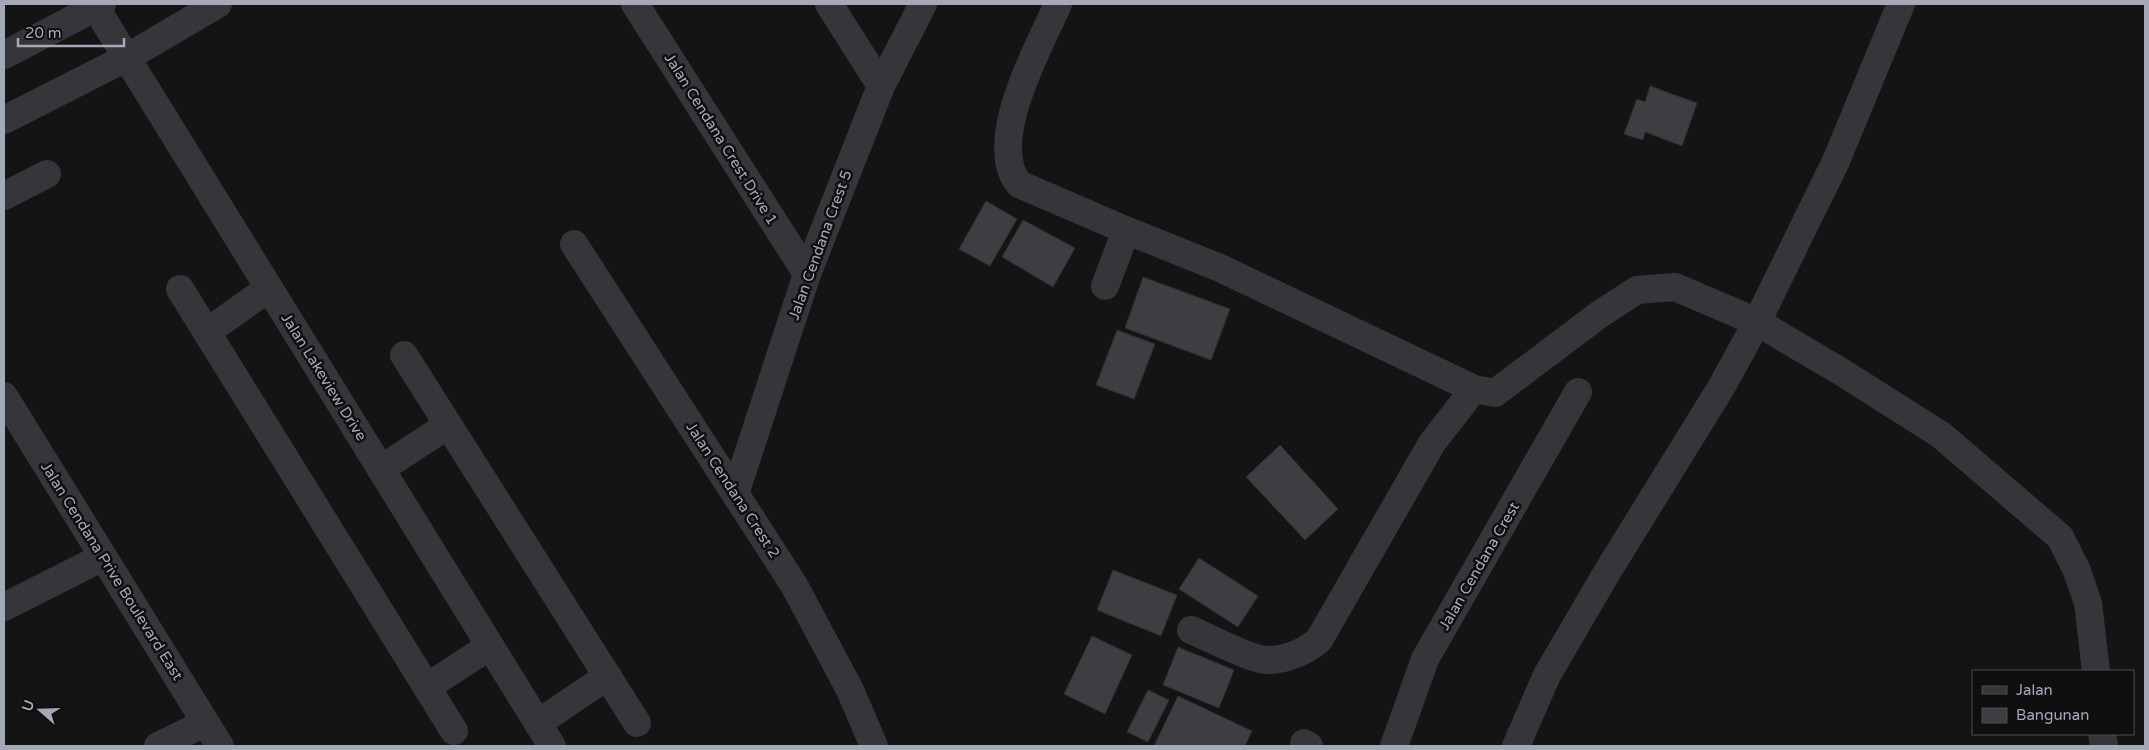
<svg xmlns="http://www.w3.org/2000/svg" width="2149" height="750" viewBox="0 0 2149 750" font-family="'Varela Round',sans-serif">
	<rect width="100%" height="100%" fill="#141415"/>
	<path fill="#3e3e42" stroke="#2e2e31" d="M1650 86 1697 103 1682 146 1645 132 1643 140 1624 134 1637 99 1645 102Z
		M986 201 1017 219 990 266 959 249Z
		M1023 220 1075 248 1053 287 1002 257Z
		M1143 277 1230 309 1211 360 1125 328Z
		M1117 330 1155 344 1134 399 1096 385Z
		M1280 445 1338 509 1305 540 1246 477Z
		M1199 558 1258 596 1238 627 1179 589Z
		M1113 570 1177 595 1161 636 1097 610Z
		M1092 636 1132 655 1105 714 1064 694Z
		M1178 647 1234 670 1219 708 1163 685Z
		M1148 690 1169 700 1148 742 1127 732Z
		M1178 696 1252 731 1245 746H1154Z"/>
	<g fill="none" stroke-linecap="round" stroke-linejoin="round">
		<path stroke="#35353a" stroke-width="28" d="M635 4 807 274
			M829 4 881 86
			M1058 4C1039 47 985 142 1019 184L1123 229 1124 236 1105 286
			M96 8 552 746
			M4 55 102 4
			M4 120 126 58 218 4
			M4 196 47 174
			M1123 229 1220 268 1474 389 1495 393 1600 314 1637 290 1675 287 1757 322 1840 371 1941 435 2060 537 2077 571 2088 603 2096 671
			M574 244 794 585 850 690 874 746
			M180 289 454 731
			M207 332 269 288
			M404 355 637 723
			M4 396 220 746
			M381 469 448 425
			M735 494 807 274 881 86 923 4
			M4 607 103 557
			M1191 630C1208 637 1244 656 1260 659 1280 663 1304 653 1319 640L1432 443 1474 389
			M427 687 490 646
			M538 723 608 676
			M2102 734 2104 746
			M1304 743 1309 746
			M158 746 205 723
			M1394 746 1425 659 1578 392
			M1516 746 1547 675 1606 574 1722 386 1757 322 1836 161 1901 4"/>
	</g>
	<g text-anchor="middle" dominant-baseline="central" stroke-width="5" stroke-linejoin="round" paint-order="stroke">
		<g font-size="15" fill="#a5a8b6" stroke="#0f0f10">
			<text transform="translate(721 139) rotate(58)">Jalan Cendana Crest Drive 1</text>
			<text transform="translate(820 245) rotate(-70)">Jalan Cendana Crest 5</text>
			<text transform="translate(324 377) rotate(58)">Jalan Lakeview Drive</text>
			<text transform="translate(733 490) rotate(57)">Jalan Cendana Crest 2</text>
			<text transform="translate(1479 566) rotate(-60)">Jalan Cendana Crest</text>
			<text transform="translate(112 571) rotate(58)">Jalan Cendana Prive Boulevard East</text>
		</g>
	</g>
	<rect width="2149" height="750" fill="none" stroke="#a5a8b6" stroke-width="10"/>
	<rect x="1972" y="670" width="162" height="65" fill="#0f0f10" stroke="#4b4c52"/>
	<rect x="1982" y="686" width="25" height="8" fill="#35353a" stroke="#4b4c52"/>
	<text x="2016" y="695" font-size="15" fill="#a5a8b6">Jalan</text>
	<rect x="1982" y="708" width="25" height="15" fill="#3e3e42" stroke="#4b4c52"/>
	<text x="2016" y="720" font-size="15" fill="#a5a8b6">Bangunan</text>
	<g transform="translate(40 710) rotate(290)" stroke="#0f0f10" stroke-width="4" paint-order="stroke">
	<path d="M0-4L9 19L0 12L-9 19Z" fill="#a5a8b6"/>
	<text y="-8" font-size="14" font-weight="bold" text-anchor="middle" fill="#a5a8b6">U</text>
	</g>
	<path d="M18 38v8h106v-8" fill="none" stroke="#a5a8b6" stroke-width="2.5"/>
	<text x="25" y="38" font-size="15" fill="#a5a8b6" stroke="#0f0f10" stroke-width="4" paint-order="stroke">20 m</text>
</svg>
